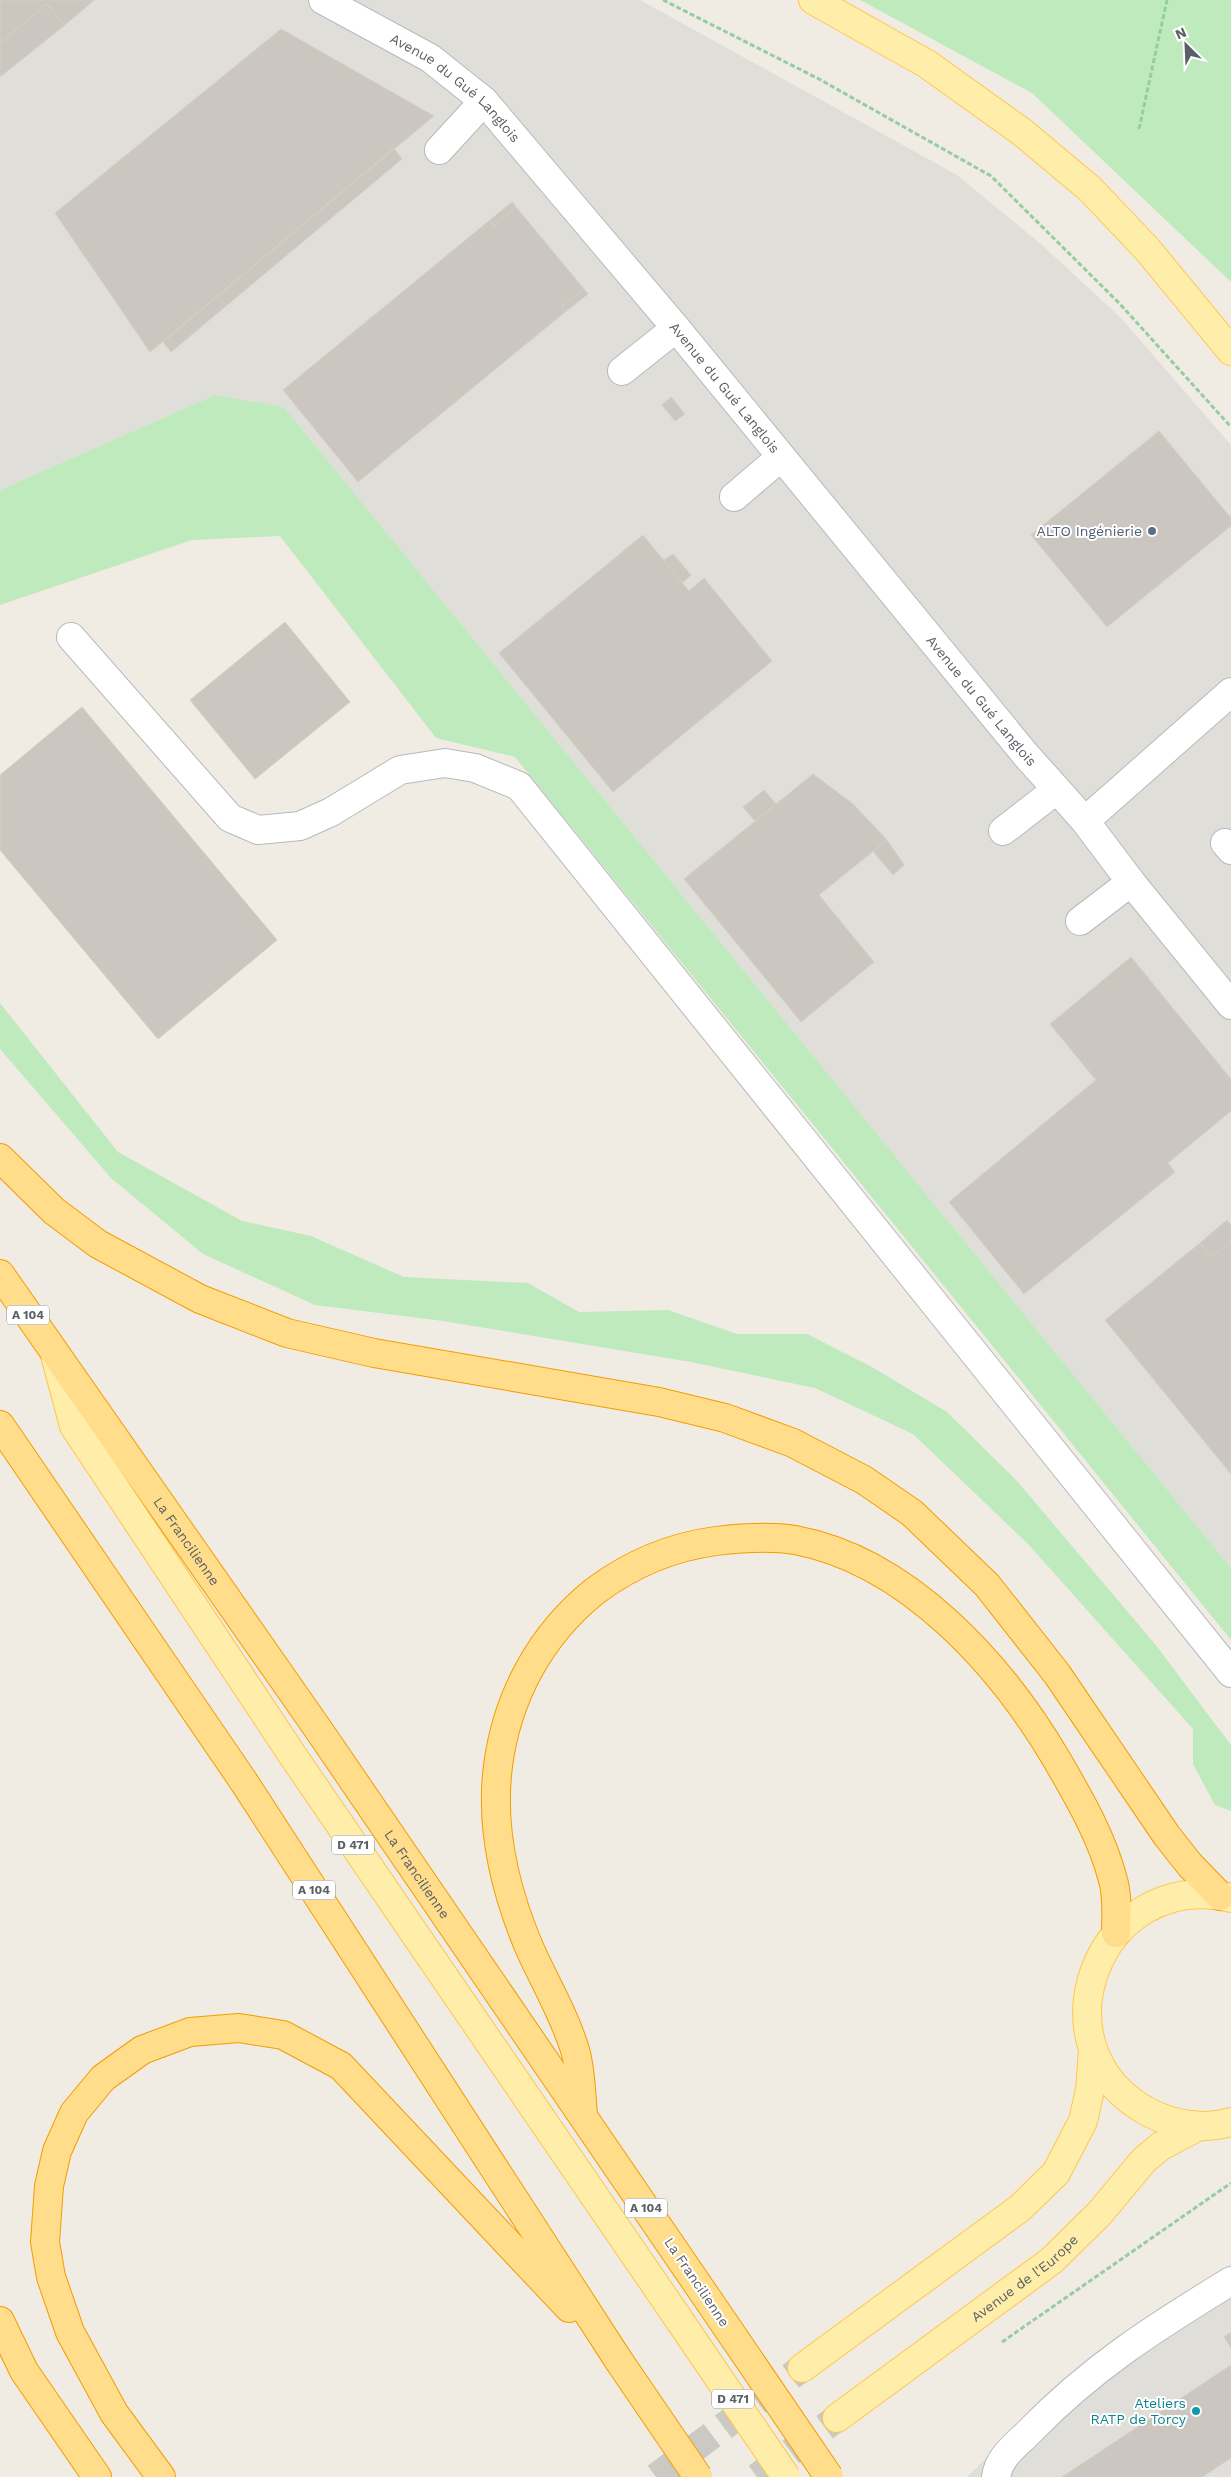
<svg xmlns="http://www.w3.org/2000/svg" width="1231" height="2477" viewBox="0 0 1231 2477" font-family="'Work Sans',sans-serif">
	<rect width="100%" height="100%" fill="#f0ece3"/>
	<path fill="#e0ded8" d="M0 0H640L957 175 1042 245 1121 318 1231 445V1568L284 407 215 395 0 490Z
		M1231 2265V2477H967L1004 2441 1180 2298Z"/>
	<path fill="#bfeabd" d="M860 0H1231V282L1032 93Z
		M215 395 284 407 1231 1568V1640L515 757 436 738 280 536 192 540 0 605V490Z
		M0 1003 118 1152 242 1221 311 1236 404 1277 528 1283 579 1312 668 1310 737 1334H807L872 1367 947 1412 1017 1481 1155 1644 1231 1745V1811L1215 1805 1193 1764V1729L1029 1545 913 1434 815 1388 691 1362 443 1321 315 1305 203 1254 111 1178 0 1049Z"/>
	<path fill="#cbc7c0" stroke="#d5cec1" d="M0 0H94L65 25 47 4 0 43Z
		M47 4 65 25 0 77V43Z
		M281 29 434 116 150 352 55 213Z
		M394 148 402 159 171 352 163 342Z
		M512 202 516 207 494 226 490 220Z
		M516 207 584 289 561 307 565 312 358 482 283 390 490 220 494 226Z
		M584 289 588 294 565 312 561 307Z
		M671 397 685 414 675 421 662 405Z
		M1159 431 1231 518V526L1107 627 1031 535Z
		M643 535 689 591 704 578 772 661 613 792 499 653Z
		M673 554 691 575 682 583 664 560Z
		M285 622 350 702 255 779 190 700Z
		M82 707 277 940 158 1039 0 850V775Z
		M813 774 853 804 887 840 819 895 874 962 801 1022 684 879Z
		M764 790 776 804 755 821 743 807Z
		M887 840 904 865 893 875 873 851Z
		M1131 957 1231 1079V1111L1168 1163 1175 1172 1024 1294 949 1202 1096 1080 1050 1024Z
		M1227 1220 1231 1225V1241L1212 1257 1200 1243Z
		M1231 1241V1474L1105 1320 1200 1243 1212 1257Z
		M1231 2332V2348L1224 2337Z
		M1231 2365V2458L1202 2477H1062Z"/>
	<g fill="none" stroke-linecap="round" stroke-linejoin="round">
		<path stroke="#cbc9c4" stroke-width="28" stroke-dasharray="28 14" stroke-linecap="butt" d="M656 2477 802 2368
			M757 2477 837 2418"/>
		<defs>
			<g id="minor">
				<path id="s1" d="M323 0 430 58 484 101 676 328 1025 754 1085 821 1131 882 1231 1005"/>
				<path d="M439 150 484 101"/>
				<path d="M622 371 676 328"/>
				<path d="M734 497 781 457"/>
				<path d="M71 637 230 818 258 830 300 826 331 812 400 770 445 763 475 768 519 786 1231 1673"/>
				<path d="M1085 821 1231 692"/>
				<path d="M1003 831 1056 790"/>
				<path d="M1225 843 1231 850"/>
				<path d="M1080 921 1131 882"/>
				<path d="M996 2477C999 2457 1014 2447 1028 2433 1091 2368 1154 2328 1231 2281"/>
			</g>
			<g id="major">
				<path d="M813 0 927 64 1022 132 1090 189 1147 249 1231 351"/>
				<path d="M55 1355 74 1426 293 1756 680 2321"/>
				<path d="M1231 1898C1099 1866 1028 2049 1150 2113 1174 2125 1204 2130 1231 2122"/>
				<path d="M802 2368 1020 2208 1056 2173 1083 2121 1090 2090 1093 2051"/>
				<path id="s2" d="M837 2418 1051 2261 1099 2214 1144 2160 1161 2146 1199 2126"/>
			</g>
			<g id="highway">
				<path d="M0 1158 54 1211 98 1244 200 1299 287 1333 374 1353 659 1402 725 1418 793 1443 864 1480 912 1513 987 1585 1057 1674 1167 1836 1190 1865 1220 1896"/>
				<path id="s3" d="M0 1274 318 1729 709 2301"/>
				<path d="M0 1425 244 1782 619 2361"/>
				<path d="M583 2115C581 2094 581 2070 575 2050 564 2014 544 1981 529 1947 505 1890 490 1828 498 1766 507 1697 540 1635 595 1591 631 1564 671 1547 716 1541 741 1538 770 1536 795 1540 908 1561 1001 1665 1057 1760 1079 1798 1102 1837 1113 1880 1118 1897 1116 1915 1116 1933"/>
				<path d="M0 2321 24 2371 97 2477"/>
				<path d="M161 2477 114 2413 70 2332 51 2277 45 2242 49 2186 57 2151 74 2113 103 2078 142 2050 190 2032 239 2028 283 2035 341 2066 569 2308"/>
			</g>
		</defs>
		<use href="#minor" stroke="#b6babf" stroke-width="30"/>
		<use href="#major" stroke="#ffc64d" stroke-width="30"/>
		<use href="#highway" stroke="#f39d00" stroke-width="30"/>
		<path stroke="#95cca2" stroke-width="3" stroke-dasharray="5 2.5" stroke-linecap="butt" d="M663 0 819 79 991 176 1120 304 1231 427
			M1139 129 1167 0
			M1002 2342 1231 2183"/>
		<use href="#minor" stroke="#fff" stroke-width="28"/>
		<use href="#major" stroke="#ffeea9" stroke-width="28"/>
		<use href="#highway" stroke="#ffdd8b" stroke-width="28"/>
		<defs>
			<path id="major-bridge" d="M680 2321 786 2477"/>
			<path id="highway-bridge" d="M709 2301 829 2477
				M619 2361 698 2477"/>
		</defs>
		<use href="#major-bridge" stroke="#ffc64d" stroke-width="30" stroke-linecap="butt"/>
		<use href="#highway-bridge" stroke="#f39d00" stroke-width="30" stroke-linecap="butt"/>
		<use href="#major-bridge" stroke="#ffeea9" stroke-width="28"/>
		<use href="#highway-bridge" stroke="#ffdd8b" stroke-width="28"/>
	</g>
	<circle fill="#5c6f8a" stroke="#fff" stroke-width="2" cx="1152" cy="531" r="5"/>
	<circle fill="#0f9aa8" stroke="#fff" stroke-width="2" cx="1196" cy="2411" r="5"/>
	<g text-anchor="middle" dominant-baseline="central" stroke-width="4" stroke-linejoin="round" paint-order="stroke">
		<g fill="#fff" stroke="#8c9094" stroke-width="1">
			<rect x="7" y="1305.5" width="42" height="19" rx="4"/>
			<rect x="332" y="1835.5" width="42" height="19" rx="4"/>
			<rect x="293" y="1880.5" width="42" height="19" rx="4"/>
			<rect x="625" y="2198.5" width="42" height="19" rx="4"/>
			<rect x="712" y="2389.5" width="42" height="19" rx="4"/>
		</g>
		<g font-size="12" font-weight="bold" fill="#5b6066">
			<text x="28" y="1315">A 104</text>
			<text x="353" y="1845">D 471</text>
			<text x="314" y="1890">A 104</text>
			<text x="646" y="2208">A 104</text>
			<text x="733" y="2399">D 471</text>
		</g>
		<g font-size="14" fill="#5b6066" stroke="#fff">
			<text stroke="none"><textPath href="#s1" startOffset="160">Avenue du Gué Langlois</textPath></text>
			<text stroke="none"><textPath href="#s1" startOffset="565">Avenue du Gué Langlois</textPath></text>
			<text stroke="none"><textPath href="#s1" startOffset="970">Avenue du Gué Langlois</textPath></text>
			<text stroke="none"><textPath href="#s3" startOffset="326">La Francilienne</textPath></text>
			<text stroke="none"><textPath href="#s3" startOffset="731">La Francilienne</textPath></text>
			<text stroke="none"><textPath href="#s2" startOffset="234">Avenue de l'Europe</textPath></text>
			<text transform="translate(697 2282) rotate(56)">La Francilienne</text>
		</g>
		<g font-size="14" fill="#4e5e75" stroke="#fff" text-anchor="end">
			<text x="1142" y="531">ALTO Ingénierie</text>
		</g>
		<g font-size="14" fill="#0d838f" stroke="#fff" text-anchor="end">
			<text x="1186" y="2403">Ateliers<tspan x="1186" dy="16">RATP de Torcy</tspan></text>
		</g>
	</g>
	<g transform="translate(1186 45) rotate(336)" stroke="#ffffff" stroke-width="4" paint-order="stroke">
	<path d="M0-4L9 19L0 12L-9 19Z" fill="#5b6066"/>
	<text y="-8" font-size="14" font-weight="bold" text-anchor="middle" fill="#5b6066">N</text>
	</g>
</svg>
